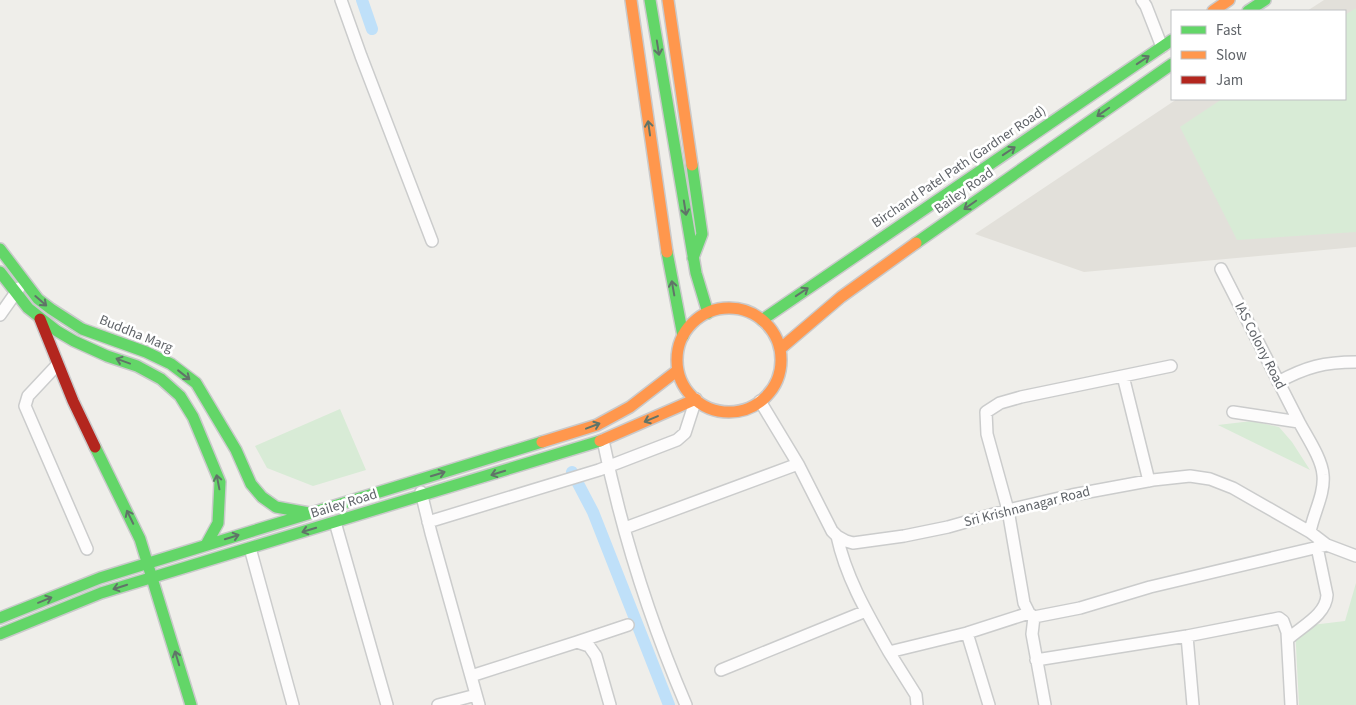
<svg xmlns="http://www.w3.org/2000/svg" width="1356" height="705" viewBox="0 0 1356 705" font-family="'Source Sans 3',sans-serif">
	<rect width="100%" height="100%" fill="#efeeea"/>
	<path fill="#e2e0da" d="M1324 0H1356V247L1084 272 975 234 1177 99H1345V11H1307Z"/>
	<path fill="#d8ebd6" d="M1356 8V232L1237 240 1180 127 1222 99H1345V15Z
		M340 409 366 470 313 486 267 468 255 446Z
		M1252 421 1279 427 1292 442 1310 470 1218 425Z
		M1356 583V705H1299L1295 627 1345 621Z"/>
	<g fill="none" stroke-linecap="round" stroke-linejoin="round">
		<path stroke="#bfe0f9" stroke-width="12" d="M362 0 372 29
			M572 472 593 512 669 705"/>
		<defs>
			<path id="street" d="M341 0 361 56 432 241
				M1142 0 1146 6 1162 47
				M1221 269 1299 422
				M0 315 19 288
				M58 364 28 396 25 406 87 549
				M1171 366 1021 397 1000 403 986 412 987 434 1008 510 1024 603 1029 613 1034 617 1080 608 1150 587 1327 545
				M1123 376 1149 481
				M1278 382C1306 367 1324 362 1356 362
				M760 401 798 464 832 531 837 536 846 541 853 543 904 536 948 527 1008 510 1072 495 1153 480 1190 476 1210 479 1233 488 1310 532 1327 545 1356 556
				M1233 412 1299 422C1307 437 1322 459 1323 475 1325 494 1313 514 1310 532
				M603 440C621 529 650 621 686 705
				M421 492 431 533 479 705
				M335 522 387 705
				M428 522 599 470 677 440 685 433 696 399
				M625 528 798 464
				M837 536C846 578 868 615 889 652
				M250 548 293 705
				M1034 617 1032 634 1045 705
				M967 633 989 705
				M1187 636 1193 705
				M1288 639C1302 626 1326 615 1327 595L1317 547
				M577 642 628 625
				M1036 660 1187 636 1279 618 1283 621 1287 632 1291 705
				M721 670 866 611
				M471 676 577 642 589 646 596 656 610 705
				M438 705 476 695
				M917 705 916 695 889 652 967 633 1029 613"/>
			<path id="fast" d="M650 0 696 273 708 313
				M1248 11 1265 0
				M692 165 702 234 693 258
				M916 243 1172 64
				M0 249 38 299 51 309 82 329 146 352 171 364 196 383 236 450 251 484 262 497 276 507 309 513
				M667 252 683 336
				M0 272 28 308 57 331 74 341 107 356 137 366 161 379 180 396 193 417 220 482 218 523 206 545
				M762 320 1172 40
				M95 447 140 539 191 705
				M0 618 100 578 542 442
				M0 634 101 593 600 441"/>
			<path id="slow" d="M631 0 667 252
				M668 0 692 165
				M1213 11 1229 0
				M677 360a52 52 0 1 1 104 0a52 52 0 1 1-104 0Z
				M780 349 841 297 916 243
				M600 441 696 399
				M542 442 597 425 630 407 678 370"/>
			<path id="jam" d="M40 319 73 401 95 447"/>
		</defs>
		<use href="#street" stroke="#cbcccc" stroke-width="14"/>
		<use href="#fast" stroke="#cacacb" stroke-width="14"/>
		<use href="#slow" stroke="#cacacb" stroke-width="14"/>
		<use href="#jam" stroke="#cacacb" stroke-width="14"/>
		<use href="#street" stroke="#fdfcfc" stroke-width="11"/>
		<use href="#fast" stroke="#63d668" stroke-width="11"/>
		<use href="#slow" stroke="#ff974d" stroke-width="11"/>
		<use href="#jam" stroke="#b3261e" stroke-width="11"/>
	</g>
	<defs><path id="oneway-shaft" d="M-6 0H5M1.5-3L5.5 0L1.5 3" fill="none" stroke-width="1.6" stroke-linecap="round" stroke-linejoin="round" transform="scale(1.25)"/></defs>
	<g stroke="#607468">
		<use href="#oneway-shaft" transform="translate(658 48) rotate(81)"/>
		<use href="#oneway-shaft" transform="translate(1143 60) rotate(-34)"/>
		<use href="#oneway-shaft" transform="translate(1103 112) rotate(145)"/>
		<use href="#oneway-shaft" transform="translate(649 128) rotate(-98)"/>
		<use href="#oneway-shaft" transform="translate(1009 151) rotate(-34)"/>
		<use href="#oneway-shaft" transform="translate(970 205) rotate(145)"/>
		<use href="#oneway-shaft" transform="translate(685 208) rotate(81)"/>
		<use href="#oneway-shaft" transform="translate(673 288) rotate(-100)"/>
		<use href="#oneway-shaft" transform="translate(802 292) rotate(-34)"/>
		<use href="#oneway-shaft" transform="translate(41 301) rotate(41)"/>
		<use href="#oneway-shaft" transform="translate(123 361) rotate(-160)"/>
		<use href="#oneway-shaft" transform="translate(184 375) rotate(38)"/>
		<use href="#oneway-shaft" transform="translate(651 419) rotate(157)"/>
		<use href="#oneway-shaft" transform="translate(593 426) rotate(-21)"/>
		<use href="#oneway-shaft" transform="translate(498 473) rotate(163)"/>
		<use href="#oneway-shaft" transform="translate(438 474) rotate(-17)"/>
		<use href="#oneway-shaft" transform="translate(218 482) rotate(-101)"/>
		<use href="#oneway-shaft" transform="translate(130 517) rotate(-116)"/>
		<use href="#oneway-shaft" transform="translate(309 530) rotate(163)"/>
		<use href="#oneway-shaft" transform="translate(232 537) rotate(-17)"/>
		<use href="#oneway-shaft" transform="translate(120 587) rotate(162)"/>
		<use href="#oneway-shaft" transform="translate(45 600) rotate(-22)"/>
		<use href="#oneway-shaft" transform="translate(177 658) rotate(-107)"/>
	</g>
	<g text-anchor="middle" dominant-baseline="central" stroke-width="5" stroke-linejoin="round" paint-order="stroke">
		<g font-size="14" fill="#5f6368" stroke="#fff">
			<text transform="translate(959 167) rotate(-34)">Birchand Patel Path (Gardner Road)</text>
			<text transform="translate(964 191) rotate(-35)">Bailey Road</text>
			<text transform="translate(136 334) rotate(22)">Buddha Marg</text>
			<text transform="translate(1260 346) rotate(63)">IAS Colony Road</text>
			<text transform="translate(344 504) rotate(-17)">Bailey Road</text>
			<text transform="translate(1027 507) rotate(-14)">Sri Krishnanagar Road</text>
		</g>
	</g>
	<rect x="1171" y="10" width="175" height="90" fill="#ffffff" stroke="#bfc1c3"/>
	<rect x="1181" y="26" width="25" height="8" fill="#63d668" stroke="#bfc1c3"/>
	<text x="1216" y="35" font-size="15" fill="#5f6368">Fast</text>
	<rect x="1181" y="51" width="25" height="8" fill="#ff974d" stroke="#bfc1c3"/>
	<text x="1216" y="60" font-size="15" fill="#5f6368">Slow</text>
	<rect x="1181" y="76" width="25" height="8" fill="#b3261e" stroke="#bfc1c3"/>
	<text x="1216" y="85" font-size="15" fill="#5f6368">Jam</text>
</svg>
